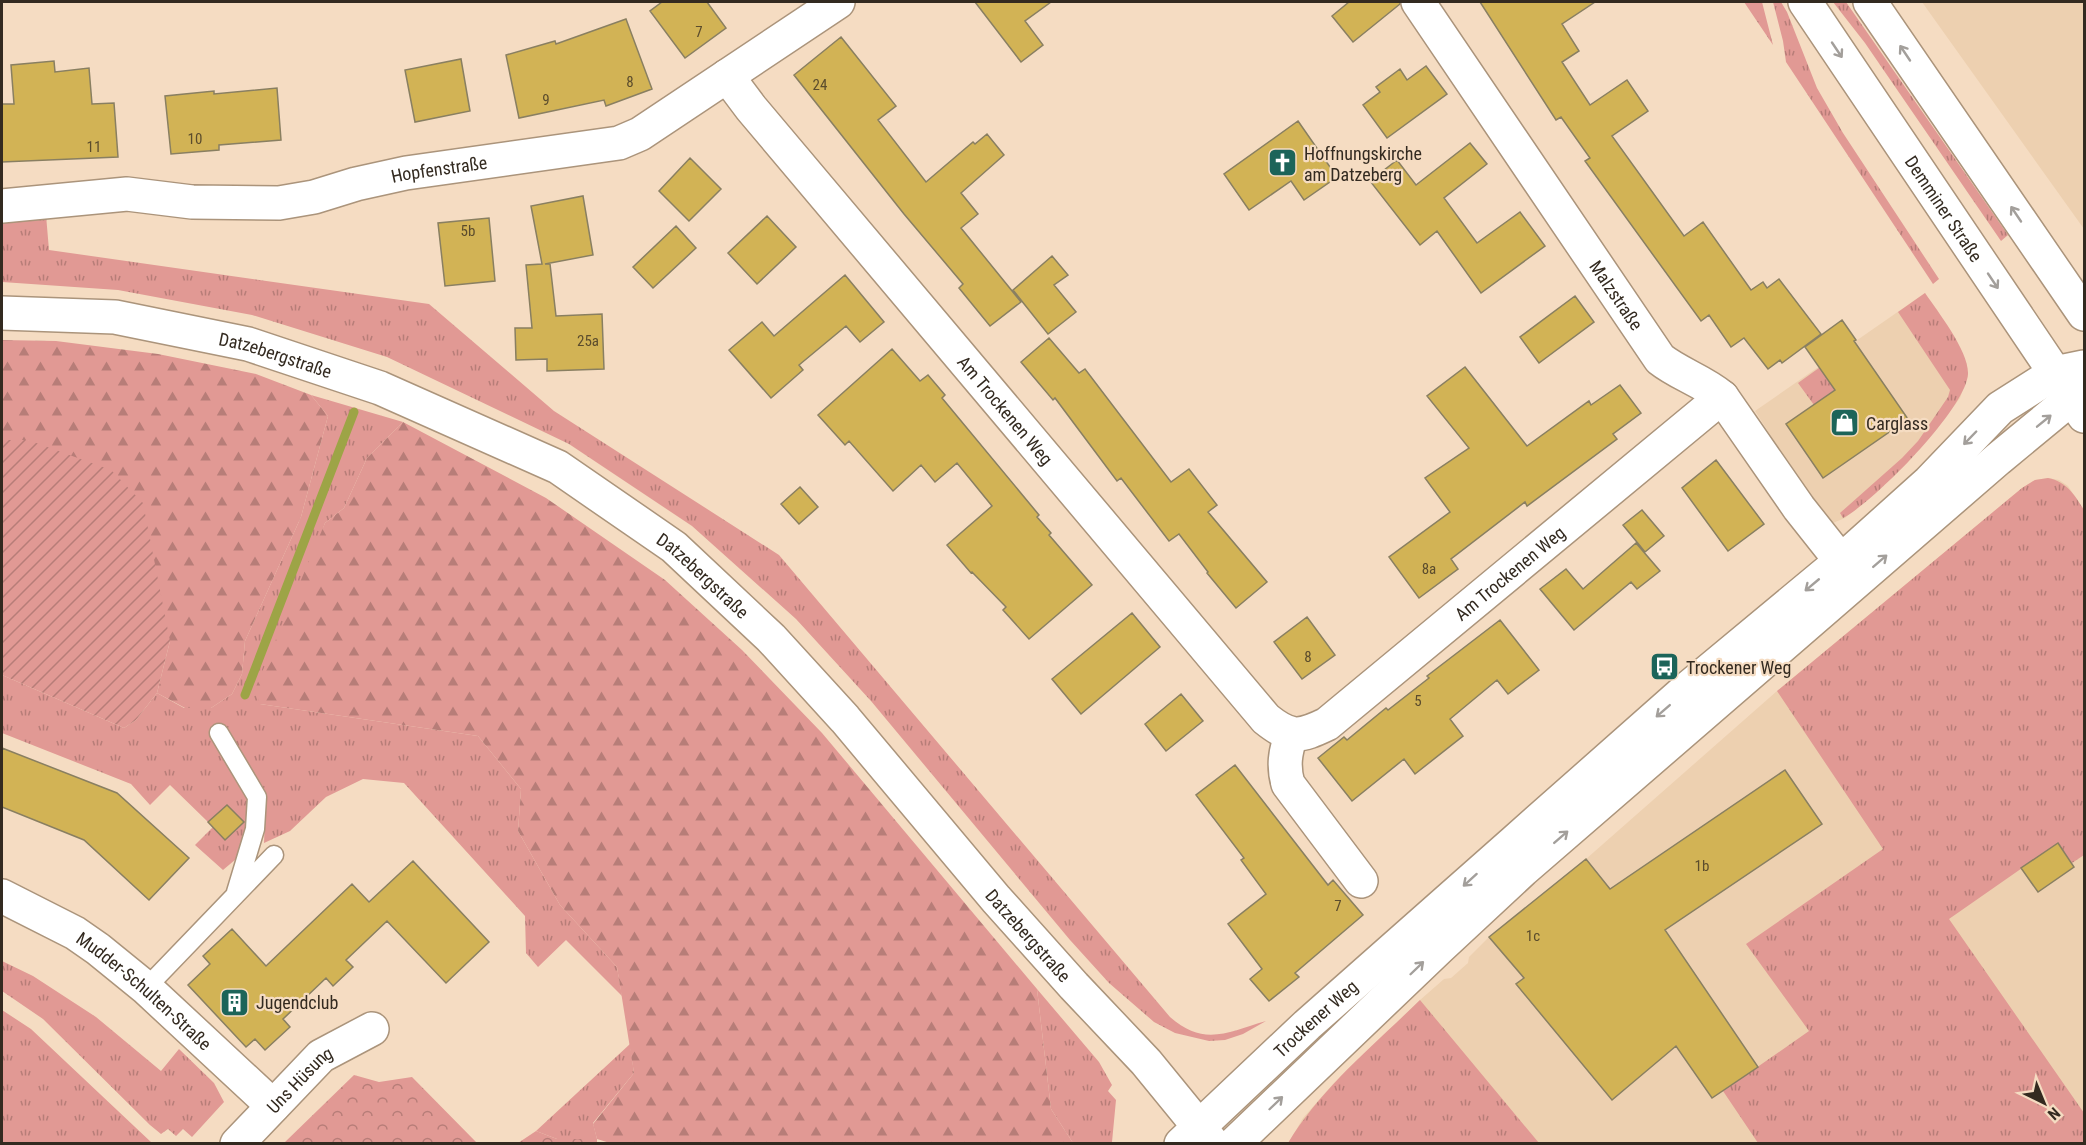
<svg xmlns="http://www.w3.org/2000/svg" width="2086" height="1145" viewBox="0 0 2086 1145" font-family="'Roboto Condensed',sans-serif">
	<defs>
		<pattern id="grass-tufts" width="24" height="20" patternUnits="userSpaceOnUse" patternTransform="scale(1.5)"><rect width="24" height="20" fill="#e19994"/><path d="M3 7l-1-3M5 7V3M7 7l1-3M15 17l-1-3M17 17v-4M19 17l1-3" fill="none" stroke="#b77d78"/></pattern>
		<pattern id="forest-firs" width="22" height="20" patternUnits="userSpaceOnUse" patternTransform="scale(1.5)"><rect width="22" height="20" fill="#e19994"/><path d="M5 1l3.5 6h-7zM16 11l3.5 6h-7z" fill="#b77d78"/></pattern>
		<pattern id="park-crowns" width="20" height="18" patternUnits="userSpaceOnUse" patternTransform="scale(1.5)"><rect width="20" height="18" fill="#e19994"/><path d="M2 6a3 3 0 1 1 6 0M12 15a3 3 0 1 1 6 0" fill="none" stroke="#b77d78"/></pattern>
		<pattern id="garden-furrows" width="10" height="10" patternUnits="userSpaceOnUse" patternTransform="scale(1.5)"><rect width="10" height="10" fill="#e19994"/><path d="M-1 1l2-2M0 10L10 0M9 11l2-2" fill="none" stroke="#b77d78"/></pattern>
	</defs>
	<rect width="100%" height="100%" fill="#f5dcc2"/>
	<path fill="#edd0b0" d="M1922 2H2084V229Z
		M1925 293 1960 348 1967 365 1968 375 1960 398 1936 430 1907 463 1845 518 1828 525 1755 411Z
		M2048 478 2059 480 2068 486 2084 510V1143L1288 1144 1303 1118 1333 1084 1420 1000 1444 979 1451 978 1468 963 1469 957 1489 937 1586 859 1777 691 2022 488 2035 480Z"/>
	<path fill="url(#grass-tufts)" d="M1744 2H1762L1773 45Z
		M1773 2H1781L1787 12 1817 88 1843 133 1939 279 1933 284 1786 62 1783 41Z
		M1833 2H1846L2008 235 2001 241 1865 43Z
		M46 215 49 250 429 304 554 411 779 555 1170 1017C1204 1047 1228 1032 1266 1021L1243 1034 1225 1040 1209 1041 1175 1033 1154 1022 1109 983 1070 940 871 701 796 619 692 526 569 444 387 357 252 315 118 290 2 282V219Z
		M1925 293C1938 312 1969 351 1968 374 1966 409 1874 502 1843 518L1840 513 1902 458 1918 441 1948 397 1950 390 1898 312Z
		M1855 342 1870 365 1814 405 1798 383Z
		M311 395 403 422 367 458 344 508 325 523 260 704 478 736 521 789 518 831 560 905 617 967 622 996 566 940 538 967 526 953 525 916 404 783 363 779 326 797 290 831 264 843 265 817 258 789 214 732 249 802V824L244 832 242 854 223 870 195 845 213 827 225 840 243 823 227 805 208 822 170 785 150 805 131 784 2 733V675L124 728 136 720 157 693 184 708H211L232 694 242 674 245 641 301 517 328 416Z
		M2048 478C2067 482 2074 494 2084 510V855L2072 863 2058 843 1949 919 2084 1113V1143H1758L1723 1091 1809 1031 1746 944 1883 849 1777 691 2022 488 2035 480Z
		M2 961 33 976 96 1017 161 1071 179 1049 214 1083 224 1102 192 1137 183 1129 176 1136 168 1129 161 1134 150 1125 43 1019 2 991Z
		M1037 989 1099 1062 1112 1085 1108 1091 1116 1100 1112 1142 1110 1143H1073L1051 1109Z
		M1420 1000 1539 1143H1288C1321 1088 1374 1045 1420 1000Z
		M2 1010 31 1029 152 1143H2Z
		M630 1044 634 1073 593 1123 597 1139H557L536 1131Z"/>
	<path fill="url(#forest-firs)" d="M2 340 56 341 158 354 256 374 311 395 328 416 301 517 245 641 242 674 232 694 211 708H185L157 693 170 641 28 440H2Z
		M403 422 546 498 665 580 742 650 822 733 1037 989 1051 1109 1073 1143 613 1144 597 1139 593 1124 634 1073 617 967 560 905 518 831 521 789 478 736 260 704 255 689 325 523 344 508 367 458Z"/>
	<path fill="url(#park-crowns)" d="M354 1075 379 1082 412 1077 477 1143H284Z
		M536 1131 557 1139H597V1143H518Z"/>
	<path fill="url(#garden-furrows)" d="M2 440H28L111 470 143 503 170 641 157 693 136 720 124 728 2 675Z"/>
	<g fill="none" stroke-linecap="round" stroke-linejoin="round">
		<path stroke="#9da446" stroke-width="9" d="M245 695 354 412"/>
	</g>
	<path fill="#d2b355" stroke="#897f61" stroke-width="1.5" d="M662 2H707L726 28 685 58 650 11Z
		M975 2H1051L1025 21 1043 45 1021 62Z
		M1349 2H1400V4L1353 42 1332 16Z
		M1480 2H1595L1562 24 1579 51 1562 62 1590 105 1627 80 1648 111 1612 136 1684 236 1703 222 1751 290 1763 282 1767 288 1779 279 1821 334 1782 363 1780 360 1768 369 1744 338 1731 347 1709 315 1701 321 1585 161 1590 158 1561 117 1556 120Z
		M626 19 652 89 606 106 604 100 519 118 506 55 555 41 556 44Z
		M841 37 896 106 878 120 926 182 973 142 975 144 987 134 1004 155 961 193 978 214 961 228 1021 302 990 326 959 288 963 284 904 214 794 75Z
		M461 59 470 111 415 122 405 70Z
		M54 61 55 72 89 68 92 104 114 103 118 157 2 162V104H14L11 65Z
		M1426 66 1447 94 1387 138 1363 105 1380 92 1376 87 1400 69 1407 80Z
		M277 88 281 140 219 145V150L171 154 165 96 214 91V94Z
		M1298 121 1337 177 1304 200 1291 181 1249 210 1224 174Z
		M1470 143 1487 164 1444 198 1477 243 1520 212 1545 246 1481 293 1437 231 1420 245 1370 181 1397 160 1416 185Z
		M690 158 721 189 689 221 659 191Z
		M583 196 593 255 545 264H550L556 316 602 314 604 369 547 371V359L516 360 515 328H532L526 265 542 264 531 206Z
		M767 216 796 247 757 284 728 253Z
		M489 218 495 281 445 286 438 223Z
		M676 226 696 248 653 288 633 267Z
		M1052 256 1068 275 1054 285 1076 312 1048 334 1013 290Z
		M845 275 884 322 860 342 846 326 799 365 803 370 771 398 729 350 762 322 774 336Z
		M1575 296 1594 322 1539 363 1520 337Z
		M1842 320 1856 340 1854 341 1908 419 1823 478 1786 424 1835 390 1805 347Z
		M1049 338 1079 373 1085 369 1171 482 1189 469 1217 505 1208 512 1267 582 1236 608 1207 573 1208 572 1179 534 1169 541 1121 478 1117 481 1055 398 1053 400 1021 362Z
		M892 349 920 381 928 375 945 395 942 398 1039 515 1037 517 1051 533 1049 535 1092 585 1029 639 1003 610 1006 607 972 572 971 573 947 545 992 506 957 463 935 482 921 465 893 491 849 441 845 445 818 415Z
		M1465 367 1527 446 1589 401 1591 405 1620 385 1641 413 1613 434 1617 439 1527 506 1525 502 1451 559 1458 569 1419 598 1389 557 1450 512 1425 478 1469 448 1427 396Z
		M1716 460 1764 524 1728 551 1682 488Z
		M800 487 818 507 799 524 781 504Z
		M1642 510 1664 536 1645 552 1623 525Z
		M1636 543 1660 571 1637 589 1631 582 1574 630 1540 589 1566 569 1583 589Z
		M1132 613 1160 647 1081 714 1052 679Z
		M1307 617 1335 655 1302 679 1274 642Z
		M1500 620 1539 670 1508 694 1497 680 1450 719 1463 736 1415 774 1404 759 1352 801 1318 758 1344 737 1347 740 1386 708 1388 710 1429 678 1427 676Z
		M1181 694 1203 721 1166 751 1145 724Z
		M2 748 117 793 189 858 149 900 84 840 2 807Z
		M1235 765 1328 885 1333 880 1363 915 1295 973 1299 977 1269 1001 1250 979 1262 969 1228 924 1266 894 1241 860 1244 858 1196 795Z
		M1785 770 1822 824 1665 930 1758 1067 1712 1098 1676 1046 1612 1100 1516 984 1524 978 1489 937 1586 859 1610 889Z
		M227 805 244 822 225 840 208 822Z
		M2058 843 2074 867 2038 892 2021 868Z
		M413 861 489 942 446 983 387 921 346 960 353 967 333 986 326 978 283 1019 290 1027 265 1050 255 1039 246 1047 188 985 210 964 203 956 232 929 266 966 352 884 369 902Z"/>
	<g fill="none" stroke-linecap="round" stroke-linejoin="round">
		<defs>
			<path id="lane" d="M219 733 257 797 255 829 236 892
				M146 988 274 855"/>
			<g id="street">
				<path id="s1" d="M1418 2 1660 359C1679 374 1703 381 1722 397L1799 508 1841 561"/>
				<path id="s2" d="M727 76 751 108 1266 719C1291 739 1300 737 1327 724L1722 397"/>
				<path id="s3" d="M2 206 127 194 192 202 279 203 314 197 356 184 406 173 619 143 640 134 838 2"/>
				<path id="s4" d="M2 313 115 317 248 344 380 388 558 467 674 547 771 638 845 719 996 899 1074 986 1146 1062 1213 1144"/>
				<path d="M1291 735C1285 753 1283 766 1288 784L1361 881"/>
				<path id="s5" d="M2 896 75 933 98 949 146 988 273 1106"/>
				<path id="s6" d="M237 1144 321 1056 372 1029"/>
				<path id="s7" d="M1181 1144 1307 1025 1514 842 1688 688 1841 561 1929 482 2000 408 2055 373 2084 367"/>
				<path d="M1234 1144 1439 948 1523 870 1998 459 2084 388"/>
			</g>
			<g id="secondary">
				<path id="s8" d="M1805 2 2084 416"/>
				<path d="M1870 2 2084 314"/>
			</g>
		</defs>
		<use href="#lane" stroke="#ab947b" stroke-width="21"/>
		<use href="#street" stroke="#ab947b" stroke-width="36"/>
		<use href="#secondary" stroke="#ab947b" stroke-width="36"/>
		<use href="#lane" stroke="#fff" stroke-width="18"/>
		<use href="#street" stroke="#fff" stroke-width="33"/>
		<use href="#secondary" stroke="#fff" stroke-width="33"/>
	</g>
	<defs><path id="oneway-shaft" d="M-6 0H5M1.5-3L5.5 0L1.5 3" fill="none" stroke-width="1.6" stroke-linecap="round" stroke-linejoin="round" transform="scale(1.5)"/></defs>
	<g stroke="#a39f9b">
		<use href="#oneway-shaft" transform="translate(1837 50) rotate(56)"/>
		<use href="#oneway-shaft" transform="translate(1905 53) rotate(-124)"/>
		<use href="#oneway-shaft" transform="translate(2016 214) rotate(-124)"/>
		<use href="#oneway-shaft" transform="translate(1993 281) rotate(56)"/>
		<use href="#oneway-shaft" transform="translate(2044 421) rotate(-39)"/>
		<use href="#oneway-shaft" transform="translate(1970 438) rotate(134)"/>
		<use href="#oneway-shaft" transform="translate(1880 561) rotate(-41)"/>
		<use href="#oneway-shaft" transform="translate(1812 585) rotate(140)"/>
		<use href="#oneway-shaft" transform="translate(1663 711) rotate(139)"/>
		<use href="#oneway-shaft" transform="translate(1561 837) rotate(-41)"/>
		<use href="#oneway-shaft" transform="translate(1470 880) rotate(138)"/>
		<use href="#oneway-shaft" transform="translate(1417 968) rotate(-44)"/>
		<use href="#oneway-shaft" transform="translate(1276 1103) rotate(-44)"/>
	</g>
	<defs>
		<symbol id="church-square" viewBox="-11 -11 22 22"><rect x="-9" y="-9" width="18" height="18" rx="4" fill="#1c6459" stroke="#f5dcc2"/><path d="M-1.2-6h2.4v3.5h3.3v2.4h-3.3V6h-2.4V-.1h-3.3v-2.4h3.3Z" fill="#fff"/></symbol>
		<symbol id="shop-square" viewBox="-11 -11 22 22"><rect x="-9" y="-9" width="18" height="18" rx="4" fill="#1c6459" stroke="#f5dcc2"/><path d="M-5-2.5h2.3a2.7 3.5 0 0 1 5.4 0H5L5.5 6h-11ZM-1.5-2.5h3a1.5 2.3 0 0 0-3 0Z" fill="#fff"/></symbol>
		<symbol id="bus-square" viewBox="-11 -11 22 22"><rect x="-9" y="-9" width="18" height="18" rx="4" fill="#1c6459" stroke="#f5dcc2"/><path d="M-5-6H5V4H4V6H2V4H-2V6H-4V4H-5ZM-3.5-4V0h7V-4ZM-3.5 1.2v1.5H-2V1.2ZM2 1.2v1.5H3.5V1.2Z" fill="#fff"/></symbol>
		<symbol id="building-square" viewBox="-11 -11 22 22"><rect x="-9" y="-9" width="18" height="18" rx="4" fill="#1c6459" stroke="#f5dcc2"/><path d="M-4-6H4V6H1V3H-1V6H-4ZM-2.5-4.3h1.7v1.8h-1.7ZM.8-4.3h1.7v1.8H.8ZM-2.5-1h1.7V.8h-1.7ZM.8-1h1.7V.8H.8Z" fill="#fff"/></symbol>
	</defs>
	<g fill-rule="evenodd">
		<use href="#church-square" x="1266" y="146" width="33" height="33"/>
		<use href="#shop-square" x="1828" y="406" width="33" height="33"/>
		<use href="#bus-square" x="1648" y="650" width="33" height="33"/>
		<use href="#building-square" x="218" y="986" width="33" height="33"/>
	</g>
	<g text-anchor="middle" dominant-baseline="central" stroke-width="4.5" stroke-linejoin="round" paint-order="stroke">
		<g font-size="15" fill="#5b4c2d">
			<text x="699" y="32">7</text>
			<text x="630" y="82">8</text>
			<text x="820" y="85">24</text>
			<text x="546" y="100">9</text>
			<text x="195" y="139">10</text>
			<text x="94" y="147">11</text>
			<text x="468" y="231">5b</text>
			<text x="588" y="341">25a</text>
			<text x="1429" y="569">8a</text>
			<text x="1308" y="657">8</text>
			<text x="1418" y="701">5</text>
			<text x="1702" y="866">1b</text>
			<text x="1338" y="906">7</text>
			<text x="1533" y="936">1c</text>
		</g>
		<g font-size="18" fill="#332a20" stroke="#f5dcc2" text-anchor="start">
			<text x="1304" y="153">Hoffnungskirche<tspan x="1304" dy="21">am Datzeberg</tspan></text>
			<text x="1866" y="423">Carglass</text>
			<text x="1686" y="667">Trockener Weg</text>
			<text x="256" y="1002">Jugendclub</text>
		</g>
		<g font-size="18" fill="#332a20" stroke="#f5dcc2">
			<text stroke="none"><textPath href="#s3" startOffset="442">Hopfenstraße</textPath></text>
			<text stroke="none"><textPath href="#s8" startOffset="249">Demminer Straße</textPath></text>
			<text stroke="none"><textPath href="#s1" startOffset="354">Malzstraße</textPath></text>
			<text stroke="none"><textPath href="#s4" startOffset="278">Datzebergstraße</textPath></text>
			<text stroke="none"><textPath href="#s2" startOffset="435">Am Trockenen Weg</textPath></text>
			<text stroke="none"><textPath href="#s2" startOffset="1143">Am Trockenen Weg</textPath></text>
			<text stroke="none"><textPath href="#s4" startOffset="764">Datzebergstraße</textPath></text>
			<text stroke="none"><textPath href="#s4" startOffset="1250">Datzebergstraße</textPath></text>
			<text stroke="none"><textPath href="#s5" startOffset="172">Mudder-Schulten-Straße</textPath></text>
			<text stroke="none"><textPath href="#s7" startOffset="184">Trockener Weg</textPath></text>
			<text stroke="none"><textPath href="#s6" startOffset="90">Uns Hüsung</textPath></text>
		</g>
	</g>
	<rect width="2086" height="1145" fill="none" stroke="#332a20" stroke-width="6"/>
	<g transform="translate(2044 1103) rotate(137)" stroke="#f5dcc2" stroke-width="4.5" paint-order="stroke">
	<path d="M0-4.5L10 22L0 15L-10 22Z" fill="#332a20"/>
	<text y="-9" font-size="16" font-weight="bold" text-anchor="middle" fill="#332a20">N</text>
	</g>
</svg>
